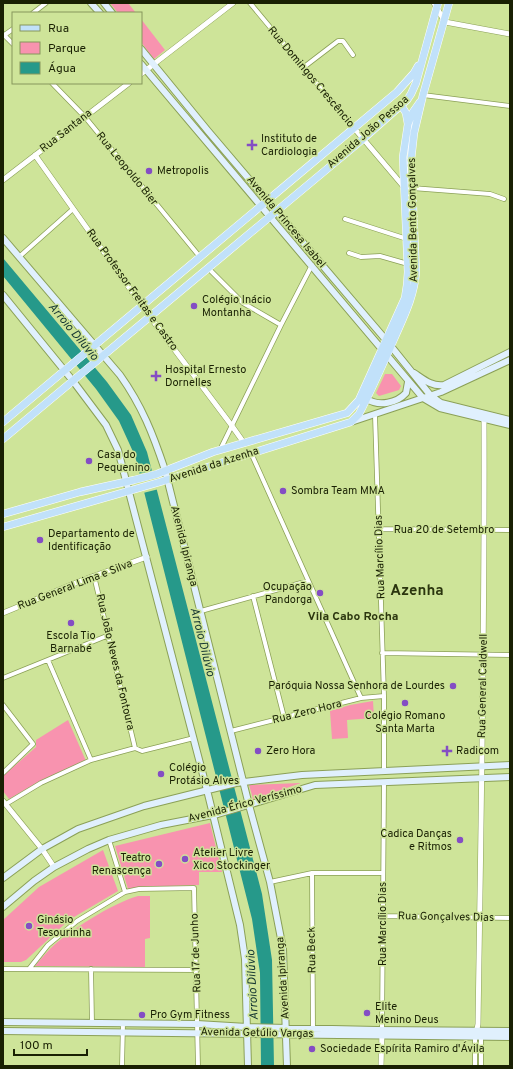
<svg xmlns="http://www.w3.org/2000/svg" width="513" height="1069" viewBox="0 0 513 1069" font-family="Overpass,sans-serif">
	<rect width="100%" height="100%" fill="#cee499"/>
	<path fill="#f893af" d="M110 3H128L136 13H118Z
		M141 19 165 50 154 59 141 42Z
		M385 374H392L401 386 399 390 379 396 376 393Z
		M373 701 374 718 347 720 348 738 332 739 330 711 350 705Z
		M68 720 86 761 42 780 9 799 3 791V776L36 747V740Z
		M301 783 278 791 254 802 249 785Z
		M210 823 222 872H199V885L138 887 128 889 115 846Z
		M103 850 118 891 69 920 26 960 21 962H3V920L39 887Z
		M138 896H150V938L145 939V967L35 966C40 960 45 954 50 949 68 931 113 903 138 896Z"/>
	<path fill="#26998a" d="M3 258 107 382 131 415 147 452 262 894 272 960 274 1066H261L260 973 252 919 135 456 119 421 96 389 3 276Z"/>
	<path fill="#cee499" d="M154 470 159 489 143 493 138 474Z"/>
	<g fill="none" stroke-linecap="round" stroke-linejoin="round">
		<defs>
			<path id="minor" d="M250 3 354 128
				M33 13 46 3
				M3 34 13 44
				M3 36 13 29
				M304 67 338 41H343L353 55
				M52 83 85 117 200 257
				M423 95 510 106
				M412 188 490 194 504 199
				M345 219 407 239
				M349 253 361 257 380 256 408 264
				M19 257 73 209
				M208 268 243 303 281 325
				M375 415 384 696V770
				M220 450 281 325 312 265
				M251 453 361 698
				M379 529 510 530
				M94 576 135 748
				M253 596 284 717
				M201 611 308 581
				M382 653 510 655
				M48 660 91 760
				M3 678 109 635
				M3 705 33 744 3 773
				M231 731 361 698 384 696
				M6 804 41 783 91 760 135 748 142 751 194 738
				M109 840 125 892
				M312 873 313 1028
				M270 882 312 873H383
				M383 916 510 918
				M3 969 197 970
				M29 969 48 945 77 921 125 892 139 889 194 888 198 1066
				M91 969 92 1023
				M382 1030 384 782
				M122 1066 123 1023
				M475 1066V1036
				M481 1066V1036"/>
			<path id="tertiary" d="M434 3 445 22 510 34
				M141 74 233 3
				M354 128 404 187
				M35 155 150 317 232 426 244 443
				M3 180 129 83
				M3 613 83 580 147 557
				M3 801 42 849 54 867
				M476 1034 478 1024C481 823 485 621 484 419
				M381 1066 382 1033"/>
			<path id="secondary" d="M91 3 100 13
				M104 3 112 13
				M141 49 208 131 386 340 431 396 441 403 510 420
				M141 64 423 398 440 408 510 425
				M3 238 120 375C142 406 153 434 165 470L249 805 270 882 283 949 287 1066
				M3 295 73 381 106 425 118 450 207 790 240 925 245 959 248 1066
				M414 373C423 379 432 387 444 385L510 352
				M367 399C379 407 397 403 406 393L408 382
				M351 422 441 392 510 360
				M3 878 42 849 78 829 144 806 236 783 302 775 510 765
				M3 907 34 881 54 867 88 849 109 840 161 825 218 814 315 785 510 777
				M3 1022 197 1024 247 1027 377 1030 510 1031
				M3 1031 510 1037"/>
			<path id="primary" d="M401 105 406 113 408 124
				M3 422 397 92 414 73 418 66
				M3 439 363 139 407 100 411 94 416 83 438 3
				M3 514 80 492 134 480 157 474 213 452 347 413 359 400 405 298 407 285 408 272 403 157 408 124 413 112 420 102
				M3 527 160 482 351 422 359 414C372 389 383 364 394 339 404 316 414 297 416 272L411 160 414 133 423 95 449 3"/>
		</defs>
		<use href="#minor" stroke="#8ba057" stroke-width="5.5"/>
		<use href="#tertiary" stroke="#8ba057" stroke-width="6"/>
		<use href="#secondary" stroke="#8ba057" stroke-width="8"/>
		<use href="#primary" stroke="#fff" stroke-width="8"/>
		<use href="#minor" stroke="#fff" stroke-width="4"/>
		<use href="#tertiary" stroke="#fff" stroke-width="5"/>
		<use href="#secondary" stroke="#e0f0fd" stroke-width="6"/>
		<use href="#primary" stroke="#c1e1fa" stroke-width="7"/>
	</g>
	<g fill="#844dc4" stroke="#cee499" stroke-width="1.5">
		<path d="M250 139h4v4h4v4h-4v4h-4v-4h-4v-4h4z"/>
		<circle cx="149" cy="171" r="4"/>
		<circle cx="194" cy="306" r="4"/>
		<path d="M154 370h4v4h4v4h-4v4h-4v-4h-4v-4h4z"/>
		<circle cx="89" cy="461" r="4"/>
		<circle cx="283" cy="491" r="4"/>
		<circle cx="40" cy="540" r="4"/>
		<circle cx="320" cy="593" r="4"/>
		<circle cx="71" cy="623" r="4"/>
		<circle cx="453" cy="686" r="4"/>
		<circle cx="405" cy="703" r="4"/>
		<circle cx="258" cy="751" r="4"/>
		<path d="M445 745h4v4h4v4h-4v4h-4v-4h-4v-4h4z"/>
		<circle cx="161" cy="774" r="4"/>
		<circle cx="460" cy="840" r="4"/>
		<circle cx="185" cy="859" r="4"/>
		<circle cx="159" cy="864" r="4"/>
		<circle cx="29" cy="926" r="4"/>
		<circle cx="367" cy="1013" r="4"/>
		<circle cx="142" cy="1015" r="4"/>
		<circle cx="312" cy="1049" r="4"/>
	</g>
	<g text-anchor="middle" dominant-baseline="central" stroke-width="3" stroke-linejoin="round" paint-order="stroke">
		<g font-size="11" fill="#192003" stroke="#cee499">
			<text transform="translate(311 77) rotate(50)">Rua Domingos Crescêncio</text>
			<text transform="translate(66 131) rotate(-38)">Rua Santana</text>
			<text transform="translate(368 132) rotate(-41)">Avenida João Pessoa</text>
			<text transform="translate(127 169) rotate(51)">Rua Leopoldo Bier</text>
			<text transform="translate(413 220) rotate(-91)">Avenida Bento Gonçalves</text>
			<text transform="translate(286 222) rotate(50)">Avenida Princesa Isabel</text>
			<text transform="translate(132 290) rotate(54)">Rua Professor Freitas e Castro</text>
			<text transform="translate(214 465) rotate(-18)">Avenida da Azenha</text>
			<text x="444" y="530">Rua 20 de Setembro</text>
			<text transform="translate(184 546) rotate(76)">Avenida Ipiranga</text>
			<text transform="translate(380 557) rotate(-92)">Rua Marcílio Dias</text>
			<text transform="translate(75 585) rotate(-21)">Rua General Lima e Silva</text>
			<text transform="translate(115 662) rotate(77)">Rua João Neves da Fontoura</text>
			<text transform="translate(483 686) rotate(-89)">Rua General Caldwell</text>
			<text transform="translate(307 712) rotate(-14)">Rua Zero Hora</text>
			<text transform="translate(245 804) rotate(-15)">Avenida Érico Veríssimo</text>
			<text transform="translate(446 917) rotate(1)">Rua Gonçalves Dias</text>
			<text transform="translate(383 924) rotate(-90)">Rua Marcílio Dias</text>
			<text transform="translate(312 950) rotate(-91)">Rua Beck</text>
			<text transform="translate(196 953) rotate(-92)">Rua 17 de Junho</text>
			<text transform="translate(283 978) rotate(-94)">Avenida Ipiranga</text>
			<text transform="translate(257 1033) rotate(1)">Avenida Getúlio Vargas</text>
		</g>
		<g font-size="11" fill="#192003" stroke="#cee499" text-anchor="start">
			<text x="261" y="139">Instituto de<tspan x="261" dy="13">Cardiologia</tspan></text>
			<text x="157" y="171">Metropolis</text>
			<text x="202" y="300">Colégio Inácio<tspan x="202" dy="13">Montanha</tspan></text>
			<text x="165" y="370">Hospital Ernesto<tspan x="165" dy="13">Dornelles</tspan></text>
			<text x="97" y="455">Casa do<tspan x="97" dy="13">Pequenino</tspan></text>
			<text x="291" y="491">Sombra Team MMA</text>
			<text x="48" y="534">Departamento de<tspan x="48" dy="13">Identificação</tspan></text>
			<text x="312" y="587" text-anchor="end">Ocupação<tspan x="312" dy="13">Pandorga</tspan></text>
			<text x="71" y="636" text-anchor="middle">Escola Tio<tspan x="71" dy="13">Barnabé</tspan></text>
			<text x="445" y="686" text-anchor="end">Paróquia Nossa Senhora de Lourdes</text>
			<text x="405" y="716" text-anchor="middle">Colégio Romano<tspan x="405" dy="13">Santa Marta</tspan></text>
			<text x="266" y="751">Zero Hora</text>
			<text x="456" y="751">Radicom</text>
			<text x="169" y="768">Colégio<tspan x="169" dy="13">Protásio Alves</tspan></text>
			<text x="452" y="834" text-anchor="end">Cadica Danças<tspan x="452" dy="13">e Ritmos</tspan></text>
			<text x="193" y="853">Atelier Livre<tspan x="193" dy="13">Xico Stockinger</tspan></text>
			<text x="151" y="858" text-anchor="end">Teatro<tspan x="151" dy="13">Renascença</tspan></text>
			<text x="37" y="920">Ginásio<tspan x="37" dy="13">Tesourinha</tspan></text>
			<text x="375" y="1007">Elite<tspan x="375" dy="13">Menino Deus</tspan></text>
			<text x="150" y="1015">Pro Gym Fitness</text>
			<text x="320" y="1049">Sociedade Espírita Ramiro d'Ávila</text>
		</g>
		<g font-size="12" font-style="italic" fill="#163732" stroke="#cee499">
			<text transform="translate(73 332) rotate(50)">Arroio Dilúvio</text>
			<text transform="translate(202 642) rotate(76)">Arroio Dilúvio</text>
			<text transform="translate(253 985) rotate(-93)">Arroio Dilúvio</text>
		</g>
		<g font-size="12" font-weight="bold" fill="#2b350e" stroke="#cee499">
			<text x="353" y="617">Vila Cabo Rocha</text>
		</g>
		<g font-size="15" font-weight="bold" fill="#2b350e" stroke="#cee499">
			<text x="417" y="591">Azenha</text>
		</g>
	</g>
	<rect width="513" height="1069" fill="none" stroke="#192003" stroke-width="8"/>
	<rect x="12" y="12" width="130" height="72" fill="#cee499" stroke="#86965d"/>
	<rect x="20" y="25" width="20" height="6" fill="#c1e1fa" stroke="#86965d"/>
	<text x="48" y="32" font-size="12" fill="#192003">Rua</text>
	<rect x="20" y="42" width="20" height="12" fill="#f893af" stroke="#86965d"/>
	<text x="48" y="52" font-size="12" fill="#192003">Parque</text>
	<rect x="20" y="62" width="20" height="12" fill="#26998a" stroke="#86965d"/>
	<text x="48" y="72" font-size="12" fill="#192003">Água</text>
	<path d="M14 1049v6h73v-6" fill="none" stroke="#192003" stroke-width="2"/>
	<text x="20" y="1049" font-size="12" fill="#192003" stroke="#cee499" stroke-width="3" paint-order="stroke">100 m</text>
</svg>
